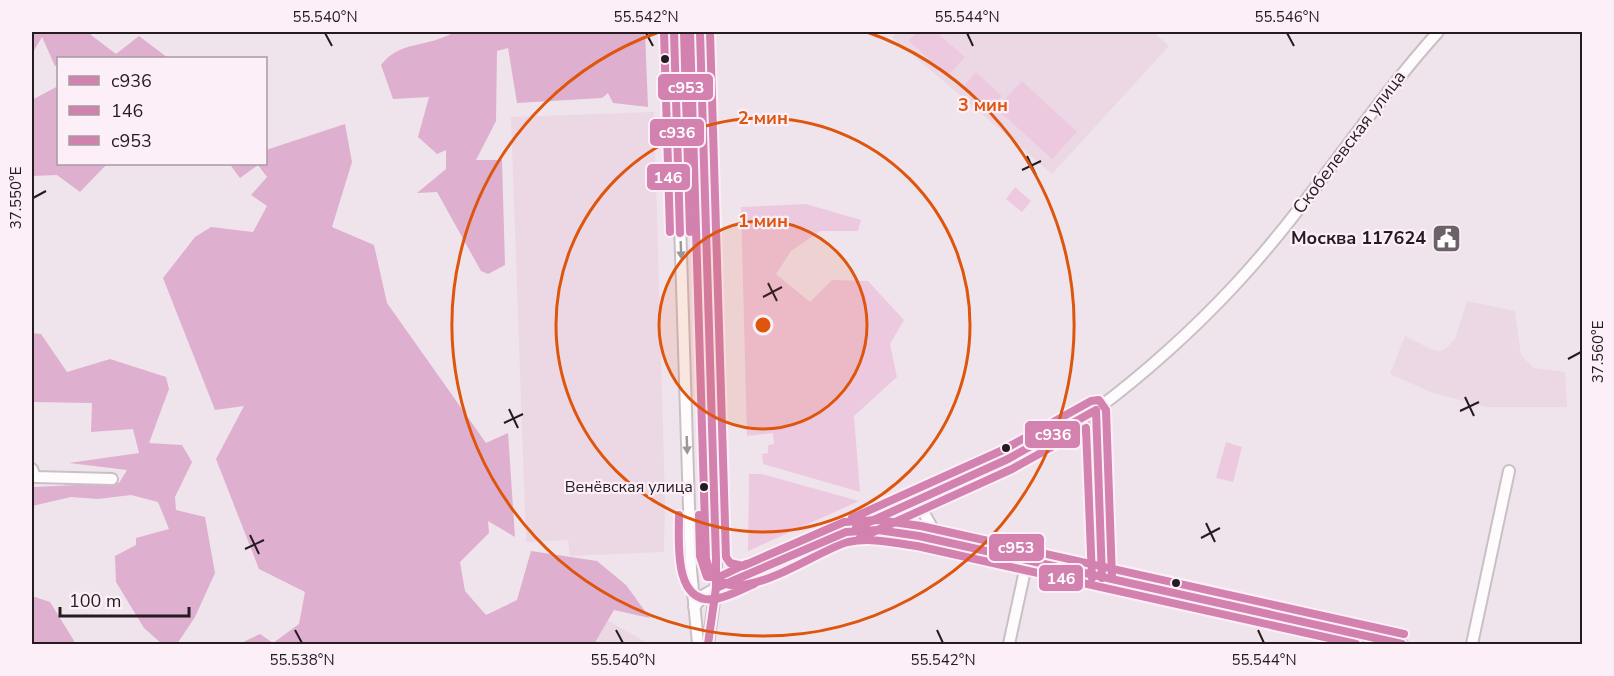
<svg xmlns="http://www.w3.org/2000/svg" width="1614" height="676" viewBox="0 0 1614 676" font-family="'Nunito Sans',sans-serif">
	<rect width="100%" height="100%" fill="#f0e4ec"/>
	<path fill="#ecd7e4" d="M897 32H1153L1169 46 1052 174 892 37Z
		M654 112 665 500 664 552 570 556 568 540 526 542 511 117Z
		M1467 301 1515 311 1521 355 1534 368 1565 372 1567 407H1487L1433 393 1390 374 1405 336 1433 350 1441 351 1447 347 1455 339Z
		M579 604 649 644H581Z"/>
	<path fill="#edc9e0" d="M917 32H936L965 57 948 76 909 41Z
		M976 72 1002 96 987 112 962 88Z
		M1022 81 1077 132 1052 159 996 108Z
		M1015 187 1031 201 1022 212 1006 199Z
		M806 204 861 220 858 231H820L791 251 776 274 810 302 832 280 868 281 904 320 890 344 897 377 854 416 860 492 763 464 762 454 768 453V445L774 444 773 433 747 436 741 207Z
		M1226 442 1242 447 1233 482 1216 478Z
		M749 474H762L859 501 748 551Z"/>
	<path fill="#dfafcf" d="M32 32H91V35L116 54 139 36 168 58H58V65L55 66 42 37 32 54Z
		M454 32H645L648 107 613 103 608 93 602 98 517 103 508 48 497 51 496 121 476 160H502L505 265 488 274 481 271 437 192 417 193 446 169V150L437 154 418 137 429 97 393 99 381 65C400 40 428 48 454 32Z
		M58 86V164H107L80 192 57 175 32 176V100Z
		M345 124 352 162 332 227 374 245 387 303 486 443 508 433 515 537 488 521 489 533 460 562 465 591 486 615 517 600 531 551 597 561 626 585 650 618 614 610 594 644H239L260 634 273 643 299 624 305 592 259 569 216 459 244 406 215 410 163 278 195 237 211 227 253 232 267 206 251 195 267 177 258 165 240 178 231 166 266 164V150Z
		M32 333 41 334 67 372 110 359 166 377 169 389 149 443 182 445 192 462 175 497 176 510 205 517 215 573 195 617 177 644H162L144 628 116 582 115 556 136 545V538L169 529 158 502 131 495 98 499 71 497 32 506V485L34 487 119 483 127 470 69 463 139 453 133 429 91 432 92 403 32 402Z
		M32 596 50 602 76 644H32Z"/>
	<g fill="none" stroke-linecap="round" stroke-linejoin="round">
		<defs>
			<path id="minor" d="M674 32 691 570 698 644
				M700 32 716 559V588L708 644
				M677 115 682 120 691 121 702 113
				M679 182 694 176 704 183
				M1096 410 1102 578
				M32 469 35 477 112 479
				M917 501 934 531 944 539
				M855 531 878 530 919 536 1402 644
				M694 607 704 595 716 588C803 553 889 515 973 475 1014 455 1061 436 1097 409 1143 375 1194 329 1233 287 1308 207 1365 113 1438 32
				M1009 644 1027 561
				M1472 644 1509 471"/>
		</defs>
		<use href="#minor" stroke="#c9c0c6" stroke-width="14"/>
		<use href="#minor" stroke="#fdfbfc" stroke-width="10"/>
		<defs>
			<path id="bus-1" d="M674 32 680 233
				M700 32 716 559V588L708 644
				M856 528 1008 459 1096 410 1102 578
				M716 588 846 532 878 530 919 536 1402 644"/>
			<path id="bus-2" d="M664 32 670 232
				M690 32 706 559C721 623 813 551 848 542 871 537 895 543 917 546L1356 644
				M679 515C679 541 673 605 715 599 729 597 742 589 754 584
				M860 538 1012 469 1086 428 1092 578"/>
			<path id="bus-3" d="M684 32 690 232
				M710 32 726 557 730 563 743 566 844 522 878 520 921 526 1404 634
				M699 515 700 556 707 577H719L746 564
				M852 518 1003 450 1091 401 1099 400 1106 410 1112 578"/>
		</defs>
		<use href="#bus-1" stroke="#fdeff7" stroke-width="12"/>
		<use href="#bus-2" stroke="#fdeff7" stroke-width="12"/>
		<use href="#bus-3" stroke="#fdeff7" stroke-width="12"/>
		<use href="#bus-1" stroke="#d381af" stroke-width="8"/>
		<use href="#bus-2" stroke="#d381af" stroke-width="8"/>
		<use href="#bus-3" stroke="#d381af" stroke-width="8"/>
	</g>
	<defs><path id="oneway-solid" d="M-6-.8H1V-3.2L6.5 0L1 3.2V.8H-6Z" transform="scale(1.5)"/></defs>
	<g fill="#9b9799">
		<use href="#oneway-solid" transform="translate(681 250) rotate(88)"/>
		<use href="#oneway-solid" transform="translate(687 445) rotate(88)"/>
	</g>
	<path fill="none" stroke="#241c21" stroke-width="2" d="M325 33 332 46M646 33 653 46M967 33 973 46M1287 33 1294 46M1027 156 1036 175M1022 170 1041 161M33 198 46 191M768 283 777 301M763 297 782 287M1568 359 1581 352M1465 397 1474 416M509 409 518 428M1460 411 1479 402M504 423 523 414M1206 523 1215 542M250 535 259 554M1201 538 1220 528M245 549 264 540M295 630 302 643M616 630 623 643M937 630 943 643M1258 630 1264 643"/>
	<circle cx="763" cy="325" r="104" fill="#de560d" fill-opacity=".12"/>
	<g fill="none" stroke="#de560d" stroke-width="3">
		<circle cx="763" cy="325" r="104"/>
		<circle cx="763" cy="325" r="207"/>
		<path d="M867 32A311 311 0 1 1 659 32"/>
	</g>
	<defs>
		<symbol id="civic-square" viewBox="-11 -11 22 22"><rect x="-9" y="-9" width="18" height="18" rx="4" fill="#6b6268" stroke="#fdeff7"/><path d="M-.6-6.5H3V-4.5H.6V-3L4-1V1h2V6H-6V1h2V-1L-.6-3ZM-1.2 2.5V6h2.4V2.5Z" fill="#fff"/></symbol>
	</defs>
	<g fill-rule="evenodd">
		<use href="#civic-square" x="1430" y="222" width="33" height="33"/>
	</g>
	<g fill="#241c21" stroke="#fdeff7" stroke-width="2">
		<circle cx="665" cy="59" r="5"/>
		<circle cx="1006" cy="448" r="5"/>
		<circle cx="704" cy="487" r="5"/>
		<circle cx="1176" cy="583" r="5"/>
	</g>
	<g text-anchor="middle" dominant-baseline="central" stroke-width="4.5" stroke-linejoin="round" paint-order="stroke">
		<g font-size="16" fill="#241c21" stroke="#fdeff7" text-anchor="end">
			<text x="693" y="487">Венёвская улица</text>
		</g>
		<g font-size="18" fill="#241c21" stroke="#fdeff7">
			<text transform="translate(1349 142) rotate(-53)">Скобелевская улица</text>
		</g>
		<g font-size="18" font-weight="bold" fill="#241c21" stroke="#fdeff7" text-anchor="end">
			<text x="1426" y="238">Москва 117624</text>
		</g>
	</g>
	<circle cx="763" cy="325" r="9" fill="#de560d" stroke="#fdeff7" stroke-width="3"/>
	<g font-size="18" text-anchor="middle" font-weight="bold" fill="#de560d" stroke="#fdeff7" stroke-width="4.5" stroke-linejoin="round" paint-order="stroke">
		<text x="983" y="111">3 мин</text>
		<text x="763" y="124">2 мин</text>
		<text x="763" y="227">1 мин</text>
	</g>
	<g stroke="#fdeff7" stroke-width="2">
		<rect x="657" y="73" width="57" height="28" rx="6" fill="#d381af"/>
		<rect x="649" y="118" width="56" height="29" rx="6" fill="#d381af"/>
		<rect x="646" y="163" width="45" height="28" rx="6" fill="#d381af"/>
		<rect x="1024" y="420" width="57" height="29" rx="6" fill="#d381af"/>
		<rect x="988" y="533" width="57" height="29" rx="6" fill="#d381af"/>
		<rect x="1038" y="564" width="46" height="28" rx="6" fill="#d381af"/>
	</g>
	<g font-size="16" text-anchor="middle" font-weight="bold" fill="#fff">
		<text x="686" y="93">с953</text>
		<text x="677" y="138">с936</text>
		<text x="668" y="183">146</text>
		<text x="1053" y="440">с936</text>
		<text x="1016" y="553">с953</text>
		<text x="1061" y="584">146</text>
	</g>
	<rect width="1614" height="676" fill="none" stroke="#fdeff7" stroke-width="66"/>
	<rect x="57" y="57" width="210" height="108" fill="#fdeff7" stroke="#a69ba1" stroke-width="1.5"/>
	<rect x="69" y="76" width="30" height="9" fill="#d381af" stroke="#a69ba1" stroke-width="1.5"/>
	<text x="111" y="87" font-size="18" fill="#241c21">с936</text>
	<rect x="69" y="106" width="30" height="9" fill="#d381af" stroke="#a69ba1" stroke-width="1.5"/>
	<text x="111" y="117" font-size="18" fill="#241c21">146</text>
	<rect x="69" y="136" width="30" height="9" fill="#d381af" stroke="#a69ba1" stroke-width="1.5"/>
	<text x="111" y="147" font-size="18" fill="#241c21">с953</text>
	<path d="M60 607v9h129v-9" fill="none" stroke="#241c21" stroke-width="3"/>
	<text x="69" y="607" font-size="18" fill="#241c21" stroke="#fdeff7" stroke-width="4.5" paint-order="stroke">100 m</text>
	<rect x="33" y="33" width="1548" height="610" fill="none" stroke="#241c21" stroke-width="2"/>
	<g font-size="15" text-anchor="middle" fill="#241c21">
		<text x="325" y="22">55.540°N</text>
		<text x="646" y="22">55.542°N</text>
		<text x="967" y="22">55.544°N</text>
		<text x="1287" y="22">55.546°N</text>
		<text transform="translate(16 198) rotate(-90)" y="5">37.550°E</text>
		<text transform="translate(1598 352) rotate(-90)" y="5">37.560°E</text>
		<text x="302" y="665">55.538°N</text>
		<text x="623" y="665">55.540°N</text>
		<text x="943" y="665">55.542°N</text>
		<text x="1264" y="665">55.544°N</text>
	</g>
</svg>
